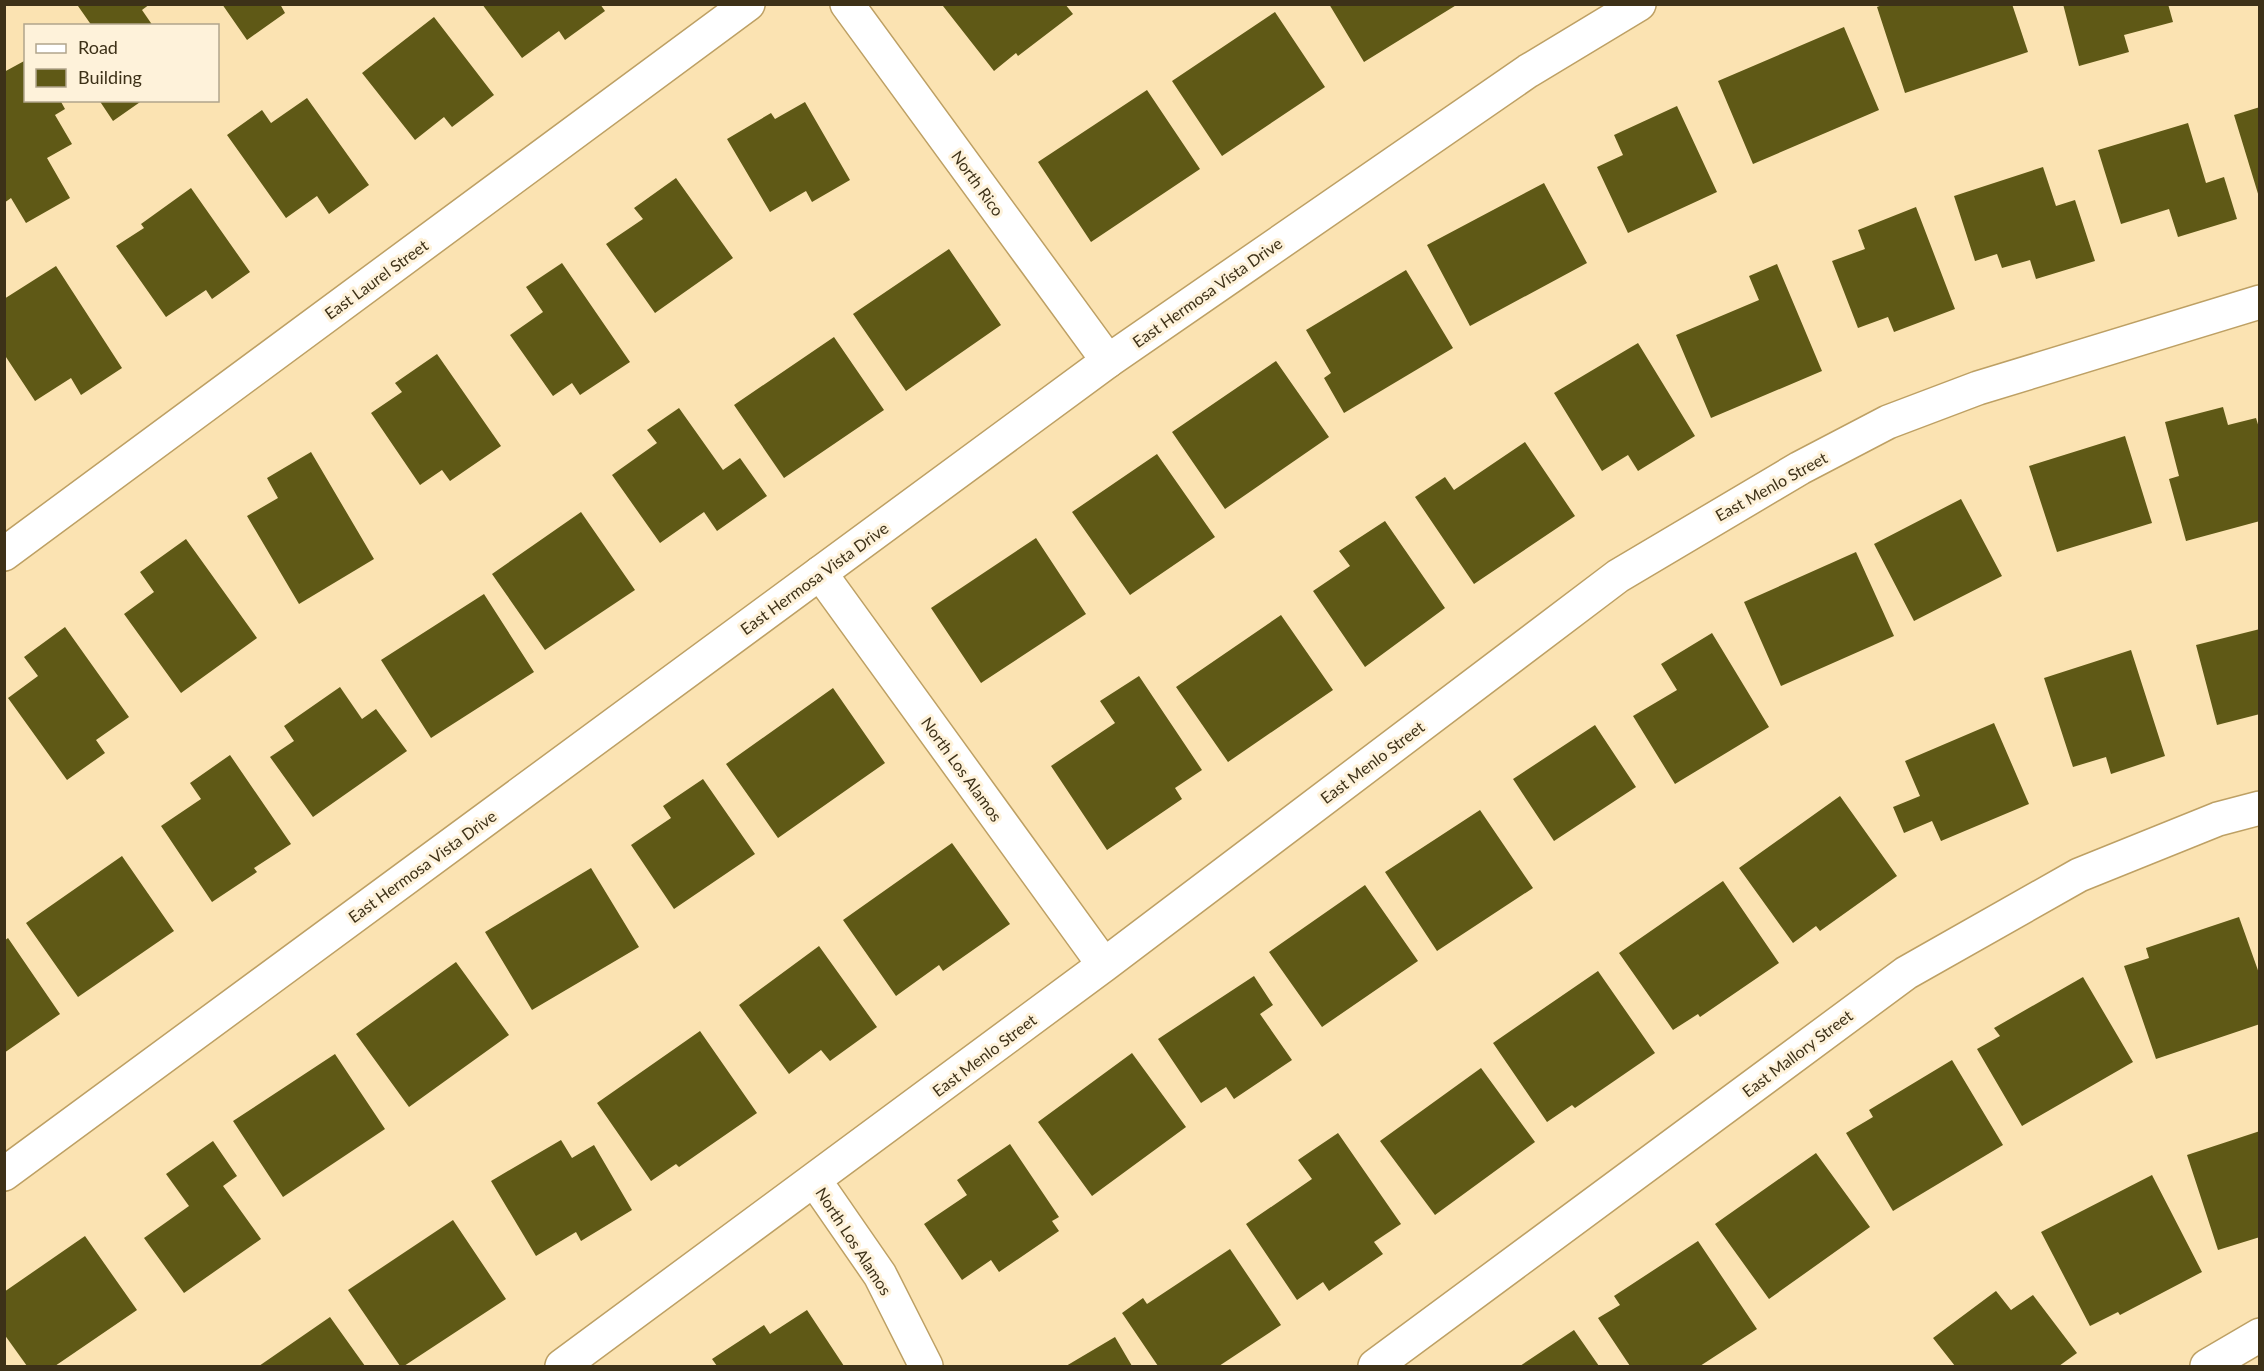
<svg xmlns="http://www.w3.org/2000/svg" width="2264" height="1371" viewBox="0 0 2264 1371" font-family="Lato,sans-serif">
	<rect width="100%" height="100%" fill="#fbe3b2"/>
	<path fill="#5f5916" d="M81 4H150L142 10 153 26H92L78 6Z
		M222 4H280L285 13 247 40Z
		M482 4H600L605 11 565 40 559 31 522 58Z
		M946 4H1065L1073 14 1018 56 1016 53 994 71 943 6Z
		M1329 4H1458L1364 62Z
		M1885 4H2012L2028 52 1905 93 1877 7Z
		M2063 4H2168L2173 22 2124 35 2129 52 2079 66Z
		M1275 12 1325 87 1222 156 1172 81Z
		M434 17 494 95 452 127 444 117 415 140 362 73Z
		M1844 27 1879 110 1753 164 1718 81Z
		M26 60V100H60L65 109 55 115 72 144 47 158 70 198 26 223 11 198 4 203V72Z
		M1147 90 1200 169 1091 242 1038 162Z
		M307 98 369 185 329 214 317 196 286 218 227 135 262 110 271 123Z
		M99 100H143L113 121Z
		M805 102 850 180 812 202 806 191 770 212 727 139 771 113 775 119Z
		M1677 106 1717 192 1628 233 1597 167 1623 155 1614 135Z
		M2260 107V197H2259L2234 115Z
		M2188 123 2206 183 2224 177 2237 219 2178 237 2169 209 2121 224 2098 150Z
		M2043 167 2056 206 2075 200 2095 261 2036 279 2030 260 2002 268 1997 254 1975 261 1954 196Z
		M676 178 733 258 655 313 606 244 643 219 634 208Z
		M1544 183 1587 263 1470 326 1427 245Z
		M191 188 250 272 212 299 206 290 166 317 116 246 144 228 141 224Z
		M1916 207 1955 309 1894 332 1888 317 1858 328 1832 261 1865 249 1858 230Z
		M949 249 1001 325 906 391 853 314Z
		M562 263 630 362 580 395 572 383 553 396 510 335 543 312 526 287Z
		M1777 264 1822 371 1711 418 1676 335 1759 300 1749 276Z
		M56 266 122 368 81 395 71 378 35 401 4 354V299Z
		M1406 270 1453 348 1344 413 1324 378 1331 373 1306 330Z
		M834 337 884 410 784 478 734 405Z
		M1638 343 1695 436 1638 471 1628 455 1602 471 1554 393Z
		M437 354 501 446 450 481 442 470 420 485 371 413 402 392 395 383Z
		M1276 361 1329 437 1225 509 1172 432Z
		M2223 407 2228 425 2256 418 2260 431V521L2186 541 2169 479 2179 476 2165 422Z
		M679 408 723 470 740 458 767 496 717 531 704 512 660 543 612 475 657 443 647 430Z
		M2125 436 2152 523 2057 552 2029 466Z
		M1525 442 1575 516 1474 584 1415 497 1445 477 1454 490Z
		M311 452 374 559 299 604 247 516 278 498 267 478Z
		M1157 454 1215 537 1130 595 1072 512Z
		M1961 499 2002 576 1914 621 1874 544Z
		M581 512 635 590 545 650 492 574Z
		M1385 521 1445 608 1365 667 1313 591 1350 566 1339 551Z
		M1036 538 1086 614 981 683 931 608Z
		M186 539 257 638 181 693 124 614 154 592 140 572Z
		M1856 552 1894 636 1781 686 1744 602Z
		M484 594 534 672 431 738 381 660Z
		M1281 615 1333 690 1228 762 1176 687Z
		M65 627 129 717 96 740 105 753 67 780 8 698 38 676 24 657Z
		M2260 629V714L2217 725 2196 645Z
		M1712 633 1769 727 1675 784 1633 716 1677 690 1661 664Z
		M2131 650 2165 756 2111 774 2106 757 2073 767 2044 678Z
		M1139 676 1202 770 1175 788 1182 799 1107 850 1051 766 1115 723 1100 701Z
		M340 687 362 719 376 709 407 751 313 817 270 757 294 741 284 726Z
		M833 688 885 763 778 838 726 764Z
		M1994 723 2029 804 1941 841 1932 821 1904 833 1893 807 1920 796 1905 761Z
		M1595 725 1636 787 1554 841 1513 779Z
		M230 755 291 844 254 868 257 872 212 902 161 826 201 799 190 783Z
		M703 779 755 854 674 909 631 845 671 818 663 806Z
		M1840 796 1897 876 1820 931 1816 926 1793 943 1739 868Z
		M1480 810 1533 888 1437 951 1385 872Z
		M952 843 1010 924 943 971 939 965 896 996 843 920Z
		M122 856 174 931 78 997 26 923Z
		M591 868 639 947 532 1010 485 932Z
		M1723 881 1779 963 1700 1017 1698 1014 1673 1030 1619 953Z
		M1365 885 1418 961 1322 1027 1269 952Z
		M2239 917 2260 976V1024L2156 1059 2124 966 2149 958 2146 948Z
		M8 938 60 1014 4 1053V941Z
		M819 946 877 1027 830 1061 821 1050 789 1074 739 1005Z
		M456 962 509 1035 409 1107 356 1034Z
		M1598 971 1655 1053 1575 1108 1572 1105 1547 1122 1493 1043Z
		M1254 976 1273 1005 1260 1014 1292 1060 1234 1099 1226 1087 1201 1103 1158 1039Z
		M2083 977 2133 1062 2022 1126 1977 1049 2000 1036 1994 1028Z
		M700 1031 757 1113 679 1167 676 1164 651 1181 597 1103Z
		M1132 1053 1186 1127 1092 1196 1038 1122Z
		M335 1054 385 1129 283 1197 233 1121Z
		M1952 1060 2003 1145 1893 1211 1846 1133 1873 1117 1869 1110Z
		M1481 1068 1535 1142 1435 1215 1380 1141Z
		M2260 1131V1237L2218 1250 2187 1155Z
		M1338 1133 1401 1224 1374 1242 1383 1254 1329 1291 1323 1282 1297 1300 1246 1224 1312 1179 1298 1160Z
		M561 1140 572 1158 594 1145 632 1210 581 1241 576 1232 536 1256 491 1181Z
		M213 1141 237 1176 223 1186 261 1239 184 1293 144 1238 189 1206 166 1174Z
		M1010 1144 1059 1217 1052 1221 1059 1231 999 1272 991 1260 962 1280 924 1224 967 1195 957 1180Z
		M1816 1153 1870 1227 1769 1299 1715 1224Z
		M2152 1175 2202 1272 2120 1315 2118 1312 2090 1326 2041 1232Z
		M453 1220 506 1299 404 1366H400L348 1290Z
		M85 1236 137 1310 55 1366H27L4 1334V1292Z
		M1698 1241 1757 1329 1700 1366H1630L1598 1318 1620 1305 1614 1296Z
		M1230 1249 1281 1325 1219 1366H1158L1122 1313 1143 1298 1147 1304Z
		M1996 1291 2011 1310 2033 1295 2077 1353 2059 1366H1955L1933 1338Z
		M807 1310 844 1366H717L712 1359 764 1325 770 1334Z
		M330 1317 365 1366H259Z
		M1574 1330 1599 1366H1520Z
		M1115 1337 1132 1366H1066Z"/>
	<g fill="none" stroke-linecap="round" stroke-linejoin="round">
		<defs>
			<path id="minor" d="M847 4 1108 361
				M4 554 748 4
				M820 573 1104 965
				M815 1181 880 1275 926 1366
				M562 1366 1104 965 1618 576 1800 468 1888 422 1978 388 2260 302
				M1375 1366 1906 973 2079 875 2218 819 2260 808
				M2207 1366 2260 1335"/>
			<path id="tertiary" d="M4 1174 1108 361 1528 71 1639 4"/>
		</defs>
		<use href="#minor" stroke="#bda064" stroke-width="36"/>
		<use href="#tertiary" stroke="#bda064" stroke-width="36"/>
		<use href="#minor" stroke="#fff" stroke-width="33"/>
		<use href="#tertiary" stroke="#fff" stroke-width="33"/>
	</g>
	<g text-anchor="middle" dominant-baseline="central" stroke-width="6" stroke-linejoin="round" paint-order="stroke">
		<g font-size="16" fill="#3d3118" stroke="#fef2da">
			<text transform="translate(978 183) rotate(54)">North Rico</text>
			<text transform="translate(376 279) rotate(-36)">East Laurel Street</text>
			<text transform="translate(1207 292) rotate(-35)">East Hermosa Vista Drive</text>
			<text transform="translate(1771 486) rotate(-29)">East Menlo Street</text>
			<text transform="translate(814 578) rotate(-36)">East Hermosa Vista Drive</text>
			<text transform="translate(1372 762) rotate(-37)">East Menlo Street</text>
			<text transform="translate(962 769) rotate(54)">North Los Alamos</text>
			<text transform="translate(422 866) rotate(-36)">East Hermosa Vista Drive</text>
			<text transform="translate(1797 1053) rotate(-37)">East Mallory Street</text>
			<text transform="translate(984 1055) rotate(-37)">East Menlo Street</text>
			<text transform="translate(854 1241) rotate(57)">North Los Alamos</text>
		</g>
	</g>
	<rect width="2264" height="1371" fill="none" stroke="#3d3118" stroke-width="12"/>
	<rect x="24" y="24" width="195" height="78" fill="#fef2da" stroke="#b1a58c" stroke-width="1.5"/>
	<rect x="36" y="44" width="30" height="9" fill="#ffffff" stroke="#b1a58c" stroke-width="1.5"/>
	<text x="78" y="54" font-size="18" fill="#3d3118">Road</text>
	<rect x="36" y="69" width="30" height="18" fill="#5f5916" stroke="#b1a58c" stroke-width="1.5"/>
	<text x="78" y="84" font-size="18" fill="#3d3118">Building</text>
</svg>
